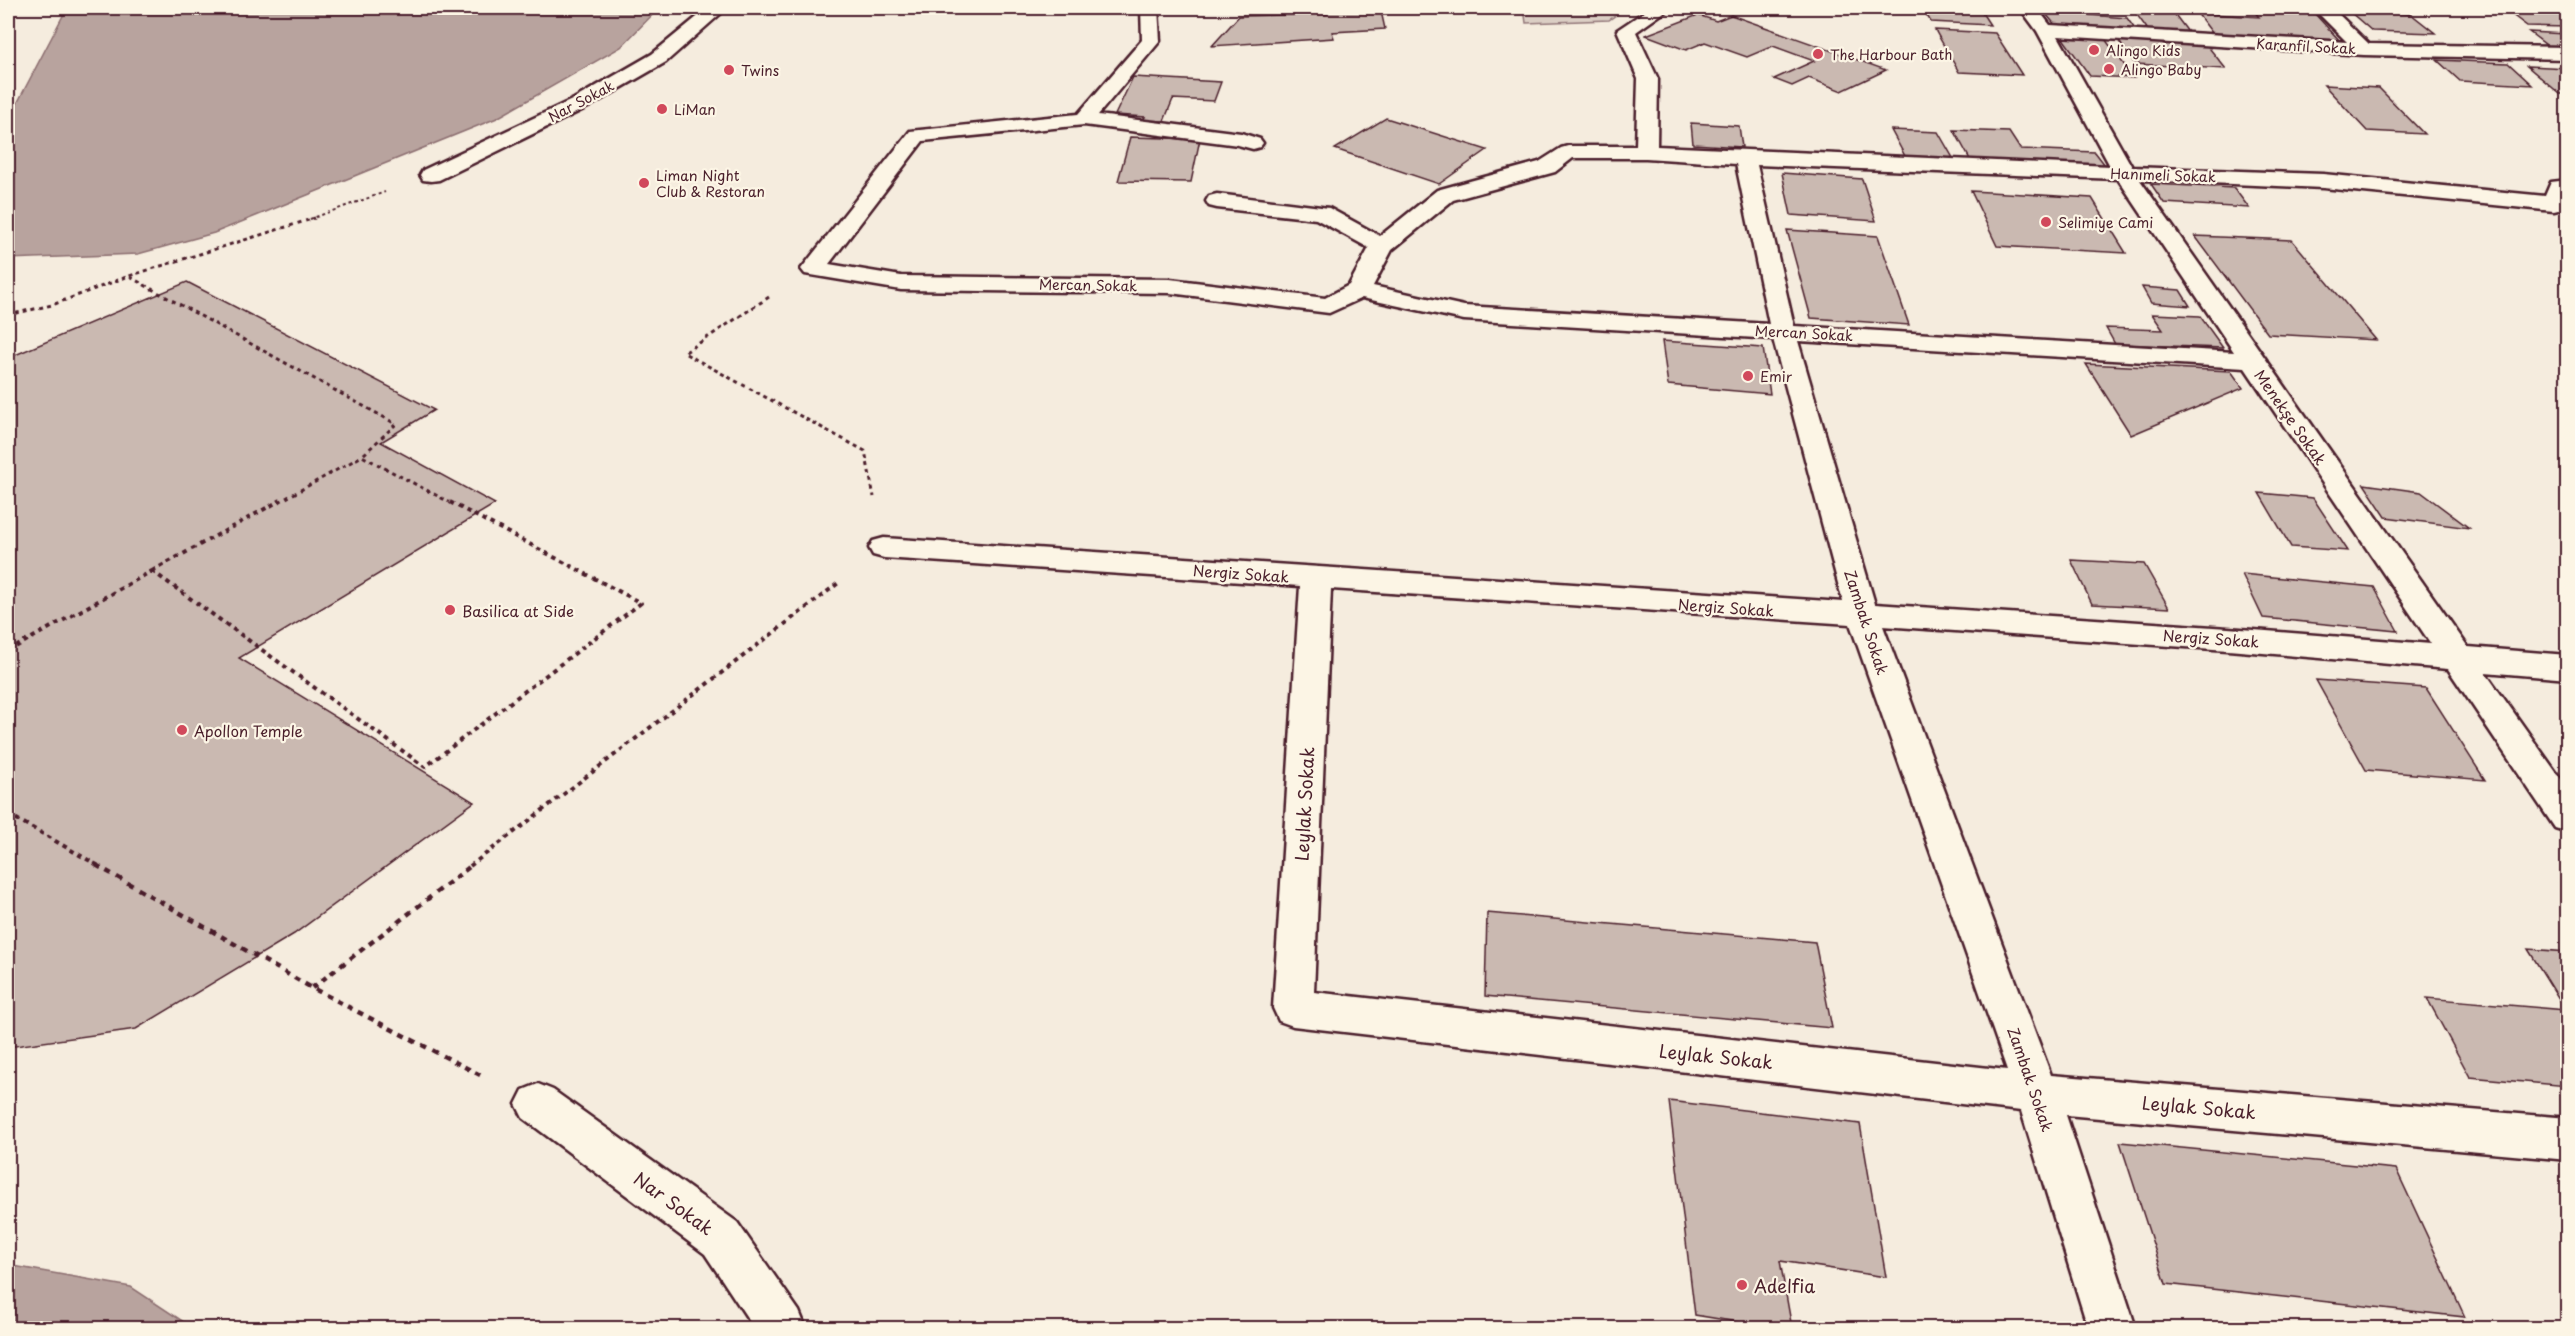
<svg xmlns="http://www.w3.org/2000/svg" width="2575" height="1336" viewBox="0 0 2575 1336" font-family="'Playpen Sans',sans-serif">
	<rect width="100%" height="100%" fill="#f5ecde"/>
	<filter id="ink" filterUnits="userSpaceOnUse"><feTurbulence type="fractalNoise" baseFrequency=".0167" numOctaves="2"/><feDisplacementMap in="SourceGraphic" scale="12" xChannelSelector="R" yChannelSelector="G"/><feConvolveMatrix kernelMatrix="1 2 1 2 8 2 1 2 1" color-interpolation-filters="sRGB"/></filter>
	<g filter="url(#ink)">
		<path fill="#dbcec4" stroke="#927678" stroke-width="1.5" d="M1524 8H1626L1609 20 1526 23Z"/>
		<path fill="#b8a39e" stroke="#8c6e70" stroke-width="1.5" d="M67 8H659L621 47 497 118 214 233 138 254 8 259V121Z
			M8 1265 131 1287 193 1328H8Z"/>
		<path fill="#cab9b1" stroke="#4a1f2b" stroke-width="1.5" d="M1922 8H1979L1990 25 1931 22Z
			M2041 8H2084L2090 15 2127 18 2137 32 2057 27Z
			M2132 8H2170L2188 32 2148 30Z
			M2503 8H2568V27L2527 26Z
			M1330 10 1381 11 1385 29 1332 32 1334 38 1212 46 1239 16 1327 14Z
			M2253 10 2314 13 2340 41 2213 34 2197 13 2259 17Z
			M2349 11 2411 14 2435 33 2372 31Z
			M1698 15 1716 21 1731 15 1886 70 1842 91 1809 78 1792 86 1774 79 1814 61 1773 46 1747 57 1705 42 1686 50 1646 35Z
			M1935 30 1995 33 2022 75 1959 72Z
			M2529 32 2566 34 2568 48 2549 47Z
			M2062 37 2105 39 2134 78 2090 76Z
			M2118 40 2206 44 2226 69 2135 64Z
			M2437 60 2508 63 2532 85 2460 81Z
			M2527 66 2568 68V94H2560Z
			M1133 77 1221 82 1214 101 1173 99 1164 121 1143 120 1145 117 1115 115Z
			M2324 85 2379 88 2424 134 2367 131Z
			M1386 118 1487 150 1439 184 1335 149Z
			M1691 123 1739 126 1742 147 1693 144Z
			M1891 130 1938 132 1953 158 1905 156Z
			M1954 130 2009 132 2020 149 2095 152 2105 165 1971 161Z
			M1130 137 1200 139 1191 182 1118 181Z
			M1782 173 1862 179 1876 221 1791 215Z
			M2151 184 2234 188 2249 208 2164 203Z
			M1971 191 2092 198 2126 253 1997 246Z
			M1787 230 1878 236 1909 325 1811 318Z
			M2195 236 2292 240 2376 340 2268 334Z
			M187 282 434 410 381 442 495 504 239 658 474 802 294 934 136 1029 8 1047V358Z
			M2142 287 2180 290 2190 306 2151 303Z
			M2152 314 2200 316 2223 348 2115 344 2106 328 2163 330Z
			M1662 341 1763 348 1770 394 1668 385Z
			M2086 364 2231 371 2243 388 2131 435Z
			M2364 484 2421 492 2469 528 2386 517Z
			M2259 493 2313 498 2348 551 2291 547Z
			M2071 560 2144 564 2169 608 2092 604Z
			M2242 574 2374 587 2398 631 2263 618Z
			M2316 680 2426 688 2485 780 2366 770Z
			M1487 913 1815 942 1832 1028 1485 996Z
			M2528 949 2568 952V1086L2470 1077 2427 998 2566 1010Z
			M1669 1101 1860 1124 1886 1277 1780 1261 1792 1328H1774L1695 1315Z
			M2120 1142 2396 1169 2465 1317 2166 1284Z"/>
		<g fill="none" stroke-linecap="round" stroke-linejoin="round">
			<defs>
				<path id="minor" d="M708 8H727L666 62 588 107 439 180 431 181 423 180 420 175 423 170 574 99 652 54Z
					M1141 8H1158L1160 41 1098 115 1241 133 1260 139 1263 143 1260 147 1253 149 1238 145 1084 125 923 141 829 264 901 276 1170 279 1325 298 1349 285 1369 248 1316 219 1217 208 1209 206 1206 201 1209 196 1217 194 1329 208 1380 236 1437 190 1539 162 1561 148 1568 146H1636L1638 79 1617 30 1650 8H1670L1636 32 1658 79 1657 146 2110 166 2037 31 2020 8H2037L2050 25 2347 42 2313 8H2332L2369 44 2568 47V59L2364 55 2058 36 2132 167 2323 174 2545 196 2551 182 2568 180V196L2562 209 2554 211 2323 188 2140 180 2468 647 2568 655V679L2485 672 2568 789V832L2555 828 2448 669 2228 650 1883 626 2051 1075 2568 1118V1160L2066 1115 2136 1328H2088L2021 1111 1293 1026 1279 1021 1273 1008 1300 586 884 558 873 555 869 548 873 541 884 538 1843 602 1773 339 1464 320 1362 298 1329 313 1170 293 901 290 805 274 801 269 805 264 910 131 1078 114 1142 40ZM1573 158H1646L1736 164 1769 324 1464 306 1373 286 1392 250 1453 200 1555 172ZM1757 165 2118 179 2234 352 1794 326ZM1798 341 2245 368 2431 644 2228 628 1875 604ZM1331 589 1850 624 2007 1070 1314 992Z
					M538 1084 553 1090 737 1222 799 1311 806 1328H754L705 1254 523 1118 516 1104 523 1090Z"/>
			</defs>
			<use href="#minor" stroke="#4a1f2b" stroke-width="5"/>
			<path stroke="#4a1f2b" stroke-width="2" stroke-dasharray="3 3" stroke-linecap="butt" d="M310 219 385 192"/>
			<path stroke="#4a1f2b" stroke-width="3" stroke-dasharray="4 4" stroke-linecap="butt" d="M130 277 396 424 362 456
				M769 297 684 353 865 451 874 497
				M8 315 52 305 129 276 315 218
				M279 502 362 456 449 502"/>
			<path stroke="#4a1f2b" stroke-width="4" stroke-dasharray="4.5 4.5" stroke-linecap="butt" d="M152 571 425 767 641 603 446 500
				M152 571 281 500
				M8 651 152 571
				M8 814 99 866
				M470 866 841 581"/>
			<path stroke="#4a1f2b" stroke-width="4.5" stroke-dasharray="6 6" stroke-linecap="butt" d="M96 865 312 988 482 1076
				M312 988 472 865"/>
			<use href="#minor" fill="#fcf5e5" fill-rule="evenodd"/>
		</g>
	</g>
	<g fill="#d1495b" stroke="#fcf5e5" stroke-width="2">
		<circle cx="2094" cy="50" r="6"/>
		<circle cx="1818" cy="54" r="6"/>
		<circle cx="2109" cy="69" r="6"/>
		<circle cx="729" cy="70" r="6"/>
		<circle cx="662" cy="109" r="6"/>
		<circle cx="644" cy="183" r="6"/>
		<circle cx="2046" cy="222" r="6"/>
		<circle cx="1748" cy="376" r="6"/>
		<circle cx="450" cy="610" r="6"/>
		<circle cx="182" cy="730" r="6"/>
		<circle cx="1742" cy="1285" r="6"/>
	</g>
	<g text-anchor="middle" dominant-baseline="central" stroke-width="4.5" stroke-linejoin="round" paint-order="stroke">
		<g font-size="14" fill="#4a1f2b" stroke="#fcf5e5">
			<text transform="translate(2306 46) rotate(3)">Karanfil Sokak</text>
			<text transform="translate(581 101) rotate(-28)">Nar Sokak</text>
			<text transform="translate(2163 175) rotate(2)">Hanımeli Sokak</text>
			<text transform="translate(1088 285) rotate(1)">Mercan Sokak</text>
			<text transform="translate(1804 333) rotate(3)">Mercan Sokak</text>
		</g>
		<g font-size="14" fill="#4a1f2b" stroke="#fcf5e5" text-anchor="start">
			<text x="2106" y="50">Alingo Kids</text>
			<text x="1830" y="54">The Harbour Bath</text>
			<text x="2121" y="69">Alingo Baby</text>
			<text x="741" y="70">Twins</text>
			<text x="674" y="109">LiMan</text>
			<text x="656" y="175">Liman Night<tspan x="656" dy="16">Club &amp; Restoran</tspan></text>
			<text x="2058" y="222">Selimiye Cami</text>
			<text x="1760" y="376">Emir</text>
		</g>
		<g font-size="15" fill="#4a1f2b" stroke="#fcf5e5">
			<text transform="translate(2291 417) rotate(55)">Menekşe Sokak</text>
			<text transform="translate(1241 573) rotate(4)">Nergiz Sokak</text>
			<text transform="translate(1726 607) rotate(4)">Nergiz Sokak</text>
			<text transform="translate(1867 622) rotate(72)">Zambak Sokak</text>
			<text transform="translate(2211 638) rotate(4)">Nergiz Sokak</text>
			<text transform="translate(2031 1079) rotate(71)">Zambak Sokak</text>
		</g>
		<g font-size="15" fill="#4a1f2b" stroke="#fcf5e5" text-anchor="start">
			<text x="462" y="610">Basilica at Side</text>
			<text x="194" y="730">Apollon Temple</text>
		</g>
		<g font-size="18" fill="#4a1f2b" stroke="#fcf5e5">
			<text transform="translate(1304 804) rotate(-87)">Leylak Sokak</text>
			<text transform="translate(1716 1056) rotate(6)">Leylak Sokak</text>
			<text transform="translate(2199 1107) rotate(5)">Leylak Sokak</text>
			<text transform="translate(674 1203) rotate(36)">Nar Sokak</text>
		</g>
		<g font-size="18" fill="#4a1f2b" stroke="#fcf5e5" text-anchor="start">
			<text x="1754" y="1285">Adelfia</text>
		</g>
	</g>
	<rect width="2575" height="1336" fill="none" stroke="#fcf5e5" stroke-width="30"/>
	<rect x="15" y="15" width="2545" height="1306" fill="none" stroke="#4a1f2b" stroke-width="2" filter="url(#ink)"/>
</svg>
